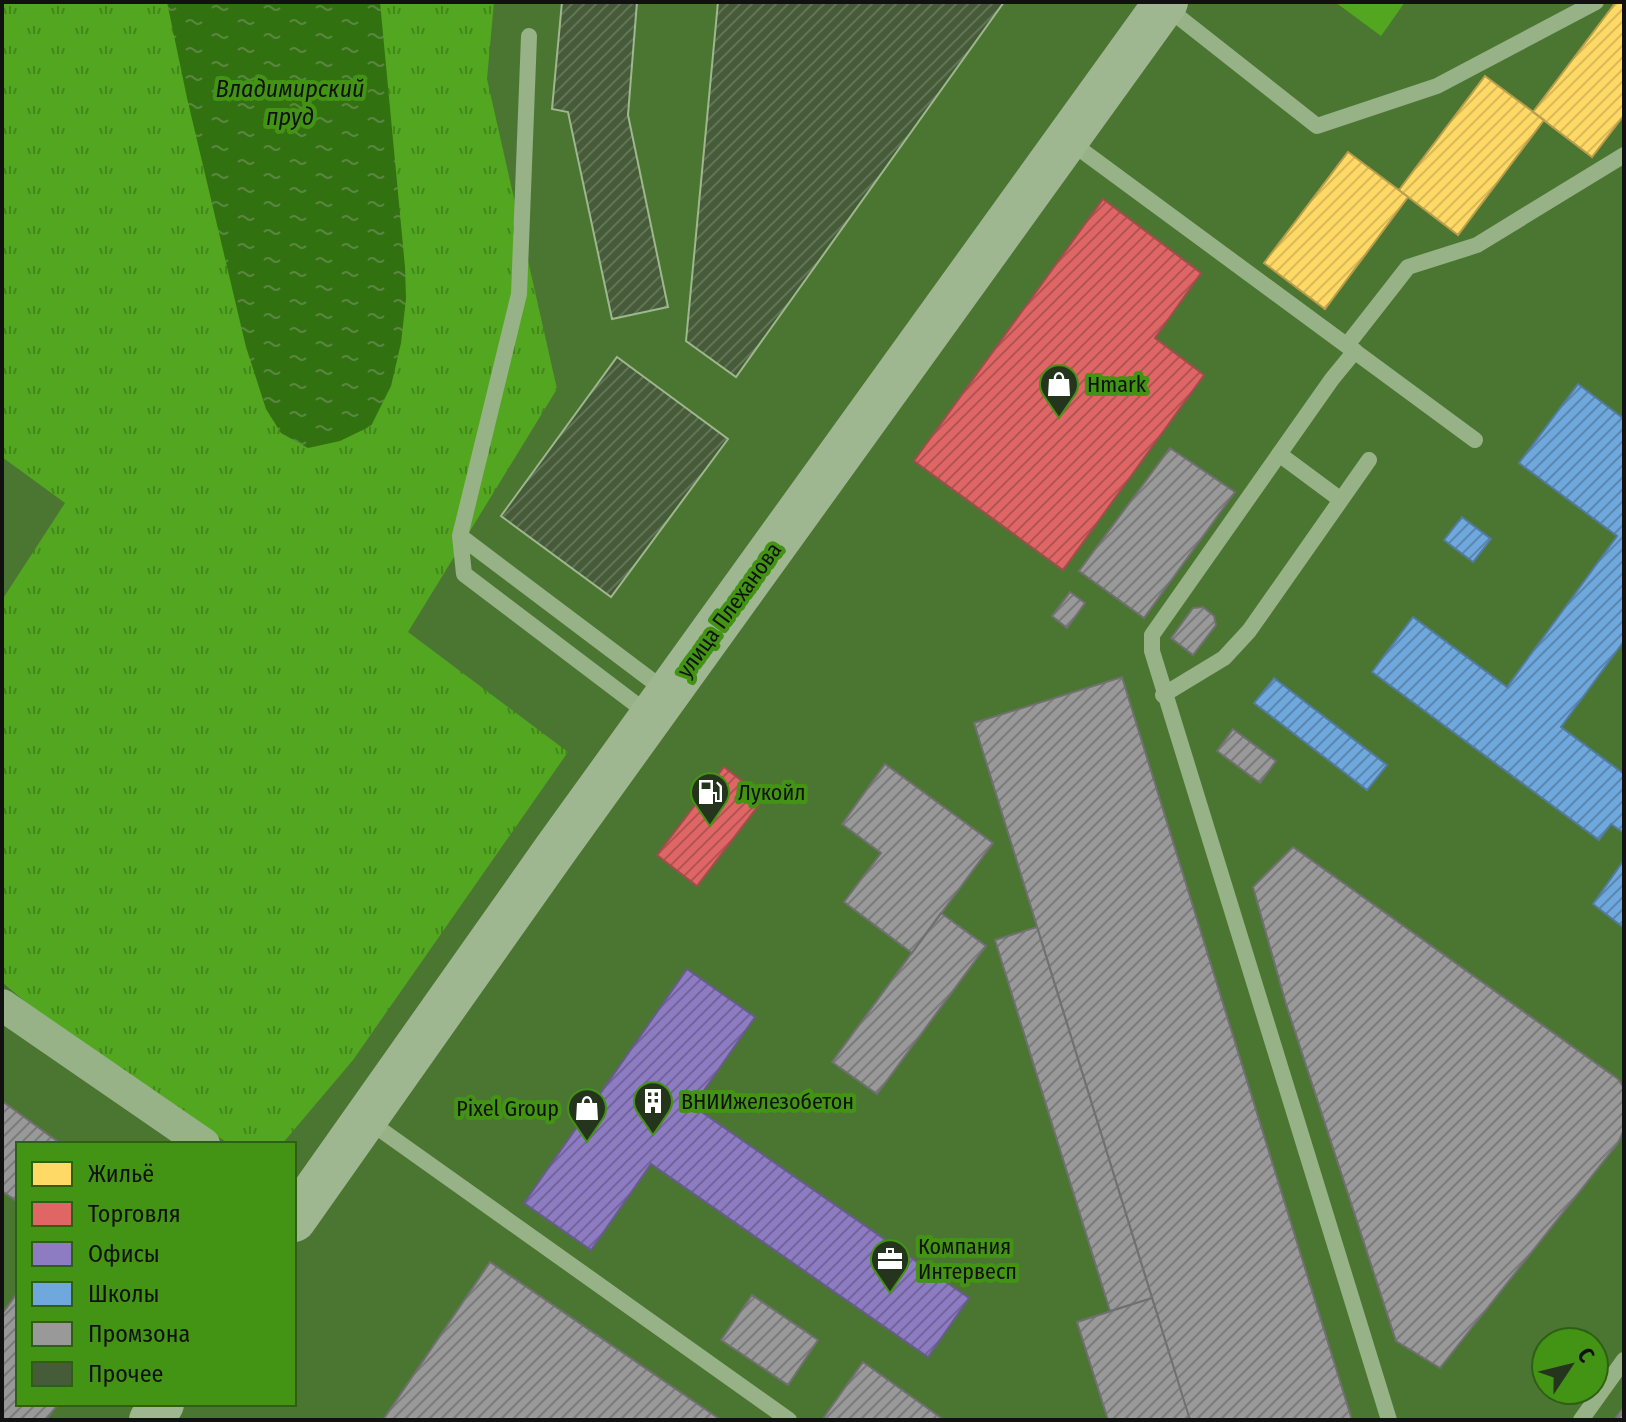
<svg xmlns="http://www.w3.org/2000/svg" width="1626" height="1422" viewBox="0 0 1626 1422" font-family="'Fira Sans Condensed',sans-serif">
	<defs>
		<pattern id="park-tufts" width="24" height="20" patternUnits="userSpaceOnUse" patternTransform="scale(2)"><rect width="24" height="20" fill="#53a620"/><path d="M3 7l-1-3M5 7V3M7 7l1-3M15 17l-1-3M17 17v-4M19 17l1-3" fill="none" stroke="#43861b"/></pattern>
		<pattern id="water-ripples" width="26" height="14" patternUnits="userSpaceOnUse" patternTransform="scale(2)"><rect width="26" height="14" fill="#327110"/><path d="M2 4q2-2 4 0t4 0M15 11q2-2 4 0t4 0" fill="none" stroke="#5a8642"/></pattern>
		<pattern id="homes-hatch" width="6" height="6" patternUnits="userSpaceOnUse" patternTransform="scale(2)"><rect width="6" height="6" fill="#ffd966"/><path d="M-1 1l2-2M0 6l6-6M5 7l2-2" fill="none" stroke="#dab957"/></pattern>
		<pattern id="shops-hatch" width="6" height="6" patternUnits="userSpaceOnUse" patternTransform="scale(2)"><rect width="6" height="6" fill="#e06666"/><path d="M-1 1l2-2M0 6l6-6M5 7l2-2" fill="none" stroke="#b45353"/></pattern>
		<pattern id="offices-hatch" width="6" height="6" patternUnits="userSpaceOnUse" patternTransform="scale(2)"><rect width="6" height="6" fill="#8e7cc3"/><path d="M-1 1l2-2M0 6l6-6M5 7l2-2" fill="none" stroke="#73649d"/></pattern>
		<pattern id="schools-hatch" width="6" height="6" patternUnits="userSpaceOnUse" patternTransform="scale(2)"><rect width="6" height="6" fill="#6fa8dc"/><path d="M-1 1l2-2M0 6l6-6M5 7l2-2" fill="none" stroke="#5a87b1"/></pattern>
		<pattern id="industry-hatch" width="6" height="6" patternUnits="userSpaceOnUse" patternTransform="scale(2)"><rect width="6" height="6" fill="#999"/><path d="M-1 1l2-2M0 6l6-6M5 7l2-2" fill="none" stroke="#7b7b7b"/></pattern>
		<pattern id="building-hatch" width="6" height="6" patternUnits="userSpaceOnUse" patternTransform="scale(2)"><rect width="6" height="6" fill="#465c38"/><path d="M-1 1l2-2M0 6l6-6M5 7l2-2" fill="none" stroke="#627358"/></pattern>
	</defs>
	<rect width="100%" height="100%" fill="#4b7632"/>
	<path fill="#53a620" d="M1335 2H1405L1381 36Z"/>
	<path fill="url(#park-tufts)" d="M2 2H494L487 79 557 389 408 632 568 752 353 1060 282 1144H229L29 1005 2 982V600L65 503 2 457Z"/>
	<path fill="url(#water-ripples)" d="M167 2H380L405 267 406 299 401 343 391 386 371 426 340 441 308 448 281 433 266 409 246 347 187 98Z"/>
	<path fill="url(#homes-hatch)" stroke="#b89d4c" stroke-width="2" d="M1616 2H1624V115L1592 157 1533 112Z
		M1485 76 1544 120 1458 235 1399 190Z
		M1348 152 1408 197 1325 309 1264 263Z"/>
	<path fill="url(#shops-hatch)" stroke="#a24c4c" stroke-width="2" d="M1103 199 1201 273 1155 338 1204 375 1063 570 914 461Z
		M724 767 764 798 697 886 657 855Z"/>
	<path fill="url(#offices-hatch)" stroke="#685c8e" stroke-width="2" d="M687 969 755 1017 693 1106 969 1298 928 1357 651 1164 591 1250 524 1203Z"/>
	<path fill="url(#schools-hatch)" stroke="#537b9f" stroke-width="2" d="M1578 384 1624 419V641L1561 727 1624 774V833L1611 824 1599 840 1372 672 1413 617 1507 687 1617 536 1519 463Z
		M1462 517 1491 539 1473 562 1444 540Z
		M1274 678 1387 765 1367 790 1254 703Z
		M1624 860V928L1593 904Z"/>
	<path fill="url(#industry-hatch)" stroke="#707070" stroke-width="2" d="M1170 448 1235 492 1144 618 1079 571Z
		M1070 592 1085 603 1067 628 1052 616Z
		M1203 607 1214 616 1216 625 1193 655 1171 638 1193 608Z
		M1122 677 1352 1420H1190L974 723Z
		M1233 729 1276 761 1260 783 1217 751Z
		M885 764 993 843 912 953 844 902 881 853 842 824Z
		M1293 847 1618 1079 1624 1088V1130L1618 1143 1440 1368 1396 1341 1286 1004 1253 887Z
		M941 913 986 946 877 1094 832 1062Z
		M1037 927 1152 1298 1110 1311 995 940Z
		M2 1101 61 1144H18V1202L2 1191Z
		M490 1262 721 1420H383Z
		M18 1292V1404H58L46 1420H2V1314Z
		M752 1295 818 1340 788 1385 721 1340Z
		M1152 1298 1190 1420H1108L1077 1322Z
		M863 1362 944 1420H822Z
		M1624 1407V1420H1614Z"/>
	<path fill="url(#building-hatch)" stroke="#9eb78e" stroke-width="2" d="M562 2H637L628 115 668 307 612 319 568 112 552 109Z
		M718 2H1004L736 377 686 341Z
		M617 357 728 439 611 597 501 516Z"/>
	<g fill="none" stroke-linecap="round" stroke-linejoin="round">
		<path stroke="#97b286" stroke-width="16" d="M1166 7 1317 126 1437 86 1596 2
			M529 36 519 294 460 536 464 574 650 715
			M1069 141 1475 440
			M1347 345 1408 267 1477 245 1624 155
			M1355 351 1332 379 1152 635V651L1389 1420
			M1279 454 1341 500
			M460 536 667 692
			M1163 695 1224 658 1249 631 1369 460
			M367 1120 789 1420
			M1581 1420 1624 1360"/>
		<path stroke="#97b286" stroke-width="32" d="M2 1005 204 1144"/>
		<path stroke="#9fb790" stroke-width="44" d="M294 1220 555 850 1166 2
			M151 1420 162 1404"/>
	</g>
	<defs>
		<symbol id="shop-pin" viewBox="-11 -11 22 30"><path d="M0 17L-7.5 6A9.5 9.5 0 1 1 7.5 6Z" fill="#25341d" stroke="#439315"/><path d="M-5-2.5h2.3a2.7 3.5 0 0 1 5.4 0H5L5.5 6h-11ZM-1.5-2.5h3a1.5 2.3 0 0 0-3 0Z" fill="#fff"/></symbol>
		<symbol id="fuel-pin" viewBox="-11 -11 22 30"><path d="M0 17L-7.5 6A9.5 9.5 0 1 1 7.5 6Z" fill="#25341d" stroke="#439315"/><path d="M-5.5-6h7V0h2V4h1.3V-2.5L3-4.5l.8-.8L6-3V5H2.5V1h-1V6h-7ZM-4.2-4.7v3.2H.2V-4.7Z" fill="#fff"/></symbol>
		<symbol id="building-pin" viewBox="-11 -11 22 30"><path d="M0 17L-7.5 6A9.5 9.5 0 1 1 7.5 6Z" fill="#25341d" stroke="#439315"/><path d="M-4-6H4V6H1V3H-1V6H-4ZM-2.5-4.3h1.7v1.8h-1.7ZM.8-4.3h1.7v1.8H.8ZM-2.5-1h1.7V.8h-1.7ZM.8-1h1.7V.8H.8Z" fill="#fff"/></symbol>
		<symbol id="office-pin" viewBox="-11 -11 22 30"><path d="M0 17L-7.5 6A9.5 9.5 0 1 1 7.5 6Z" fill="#25341d" stroke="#439315"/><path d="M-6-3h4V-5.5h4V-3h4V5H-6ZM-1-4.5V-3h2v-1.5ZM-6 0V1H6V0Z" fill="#fff"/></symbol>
	</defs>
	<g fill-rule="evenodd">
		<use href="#shop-pin" x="1037" y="362" width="44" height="60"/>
		<use href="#fuel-pin" x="688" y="770" width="44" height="60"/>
		<use href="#building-pin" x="631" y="1079" width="44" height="60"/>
		<use href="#shop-pin" x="565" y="1086" width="44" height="60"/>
		<use href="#office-pin" x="868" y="1237" width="44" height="60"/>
	</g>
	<g text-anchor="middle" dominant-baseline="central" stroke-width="8" stroke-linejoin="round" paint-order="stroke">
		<g font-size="22" fill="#111" stroke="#439315" text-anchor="start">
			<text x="1087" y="384">Hmark</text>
			<text x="738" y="792">Лукойл</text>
			<text x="681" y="1101">ВНИИжелезобетон</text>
			<text x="559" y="1108" text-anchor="end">Pixel Group</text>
			<text x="918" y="1246">Компания<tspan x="918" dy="25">Интервесп</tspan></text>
		</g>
		<g font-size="22" fill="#111" stroke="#439315">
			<text transform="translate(729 610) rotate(-54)">улица Плеханова</text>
		</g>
		<g font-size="24" font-style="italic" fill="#111" stroke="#439315">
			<text x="290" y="89">Владимирский<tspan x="290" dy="28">пруд</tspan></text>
		</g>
	</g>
	<rect width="1626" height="1422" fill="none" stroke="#111111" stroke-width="8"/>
	<rect x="16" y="1142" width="280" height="264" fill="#439315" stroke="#2f5f13" stroke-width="2"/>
	<rect x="32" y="1162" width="40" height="24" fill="#ffd966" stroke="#2f5f13" stroke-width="2"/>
	<text x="88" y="1182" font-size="24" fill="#111111">Жильё</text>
	<rect x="32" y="1202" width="40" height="24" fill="#e06666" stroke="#2f5f13" stroke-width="2"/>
	<text x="88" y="1222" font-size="24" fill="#111111">Торговля</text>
	<rect x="32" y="1242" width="40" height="24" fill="#8e7cc3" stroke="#2f5f13" stroke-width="2"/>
	<text x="88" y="1262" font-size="24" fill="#111111">Офисы</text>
	<rect x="32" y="1282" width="40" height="24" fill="#6fa8dc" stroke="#2f5f13" stroke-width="2"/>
	<text x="88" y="1302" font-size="24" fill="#111111">Школы</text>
	<rect x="32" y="1322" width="40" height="24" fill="#999999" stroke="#2f5f13" stroke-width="2"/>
	<text x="88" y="1342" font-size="24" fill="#111111">Промзона</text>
	<rect x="32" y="1362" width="40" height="24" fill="#465c38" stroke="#2f5f13" stroke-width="2"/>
	<text x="88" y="1382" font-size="24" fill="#111111">Прочее</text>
	<g transform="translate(1570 1366) rotate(55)"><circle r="38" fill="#439315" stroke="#2f5f13" stroke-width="2"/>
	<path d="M0-6L14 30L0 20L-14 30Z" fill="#25341d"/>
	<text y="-12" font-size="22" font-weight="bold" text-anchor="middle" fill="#111111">С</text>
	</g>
</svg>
